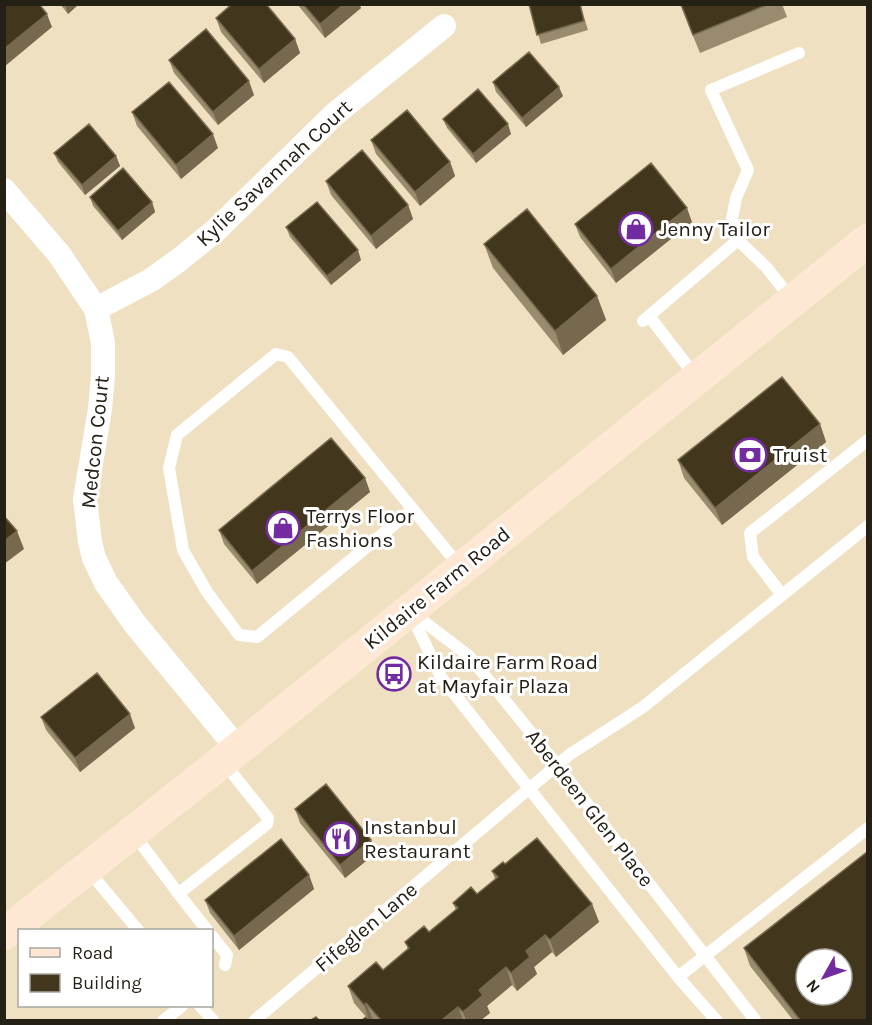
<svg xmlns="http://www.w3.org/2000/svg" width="872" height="1025" viewBox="0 0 872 1025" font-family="Karla,sans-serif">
	<rect width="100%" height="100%" fill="#eee0c1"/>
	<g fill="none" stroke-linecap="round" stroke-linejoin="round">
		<path stroke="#fff" stroke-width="12" d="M793 301 767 268 738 240 732 219 736 198 748 170 711 90 799 53
			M649 316 696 377
			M643 321 738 240
			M413 509 257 637 239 635 207 592 183 550 169 468 177 435 276 354 288 357 461 568
			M782 595 753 557 750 533 868 440
			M410 611 469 656 557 765 755 1020
			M410 612 441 677 678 977 716 1020
			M133 833 178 893 183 890 267 824 268 818 224 763
			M87 869 138 930
			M178 893 207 930
			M212 936 227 955 225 965
			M678 977 868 828
			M200 1006 213 1020
			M164 1020 182 1006
			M255 1020 569 755 643 707 868 526"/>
		<path stroke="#fff" stroke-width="24" d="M4 190 59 254 96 309 103 343V376L100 409 85 499 90 542 94 558 106 583 135 624 238 749
			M96 309 151 280 179 260 216 230 336 113 444 26"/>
		<path stroke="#fee8d4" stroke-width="33" d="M4 934 238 749 868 240"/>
	</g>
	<path fill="#988b6e" d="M60 4H79L68 14Z
		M297 4H359L361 8 325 38Z
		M529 4H580L588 30 541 44Z
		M680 4H782L787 17 700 53Z
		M216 18 295 39 300 53 264 83 221 32Z
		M169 60 254 95 218 125 174 73Z
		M493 82 563 96 526 127 496 92Z
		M132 112 218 148 181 179 137 126Z
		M443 119 511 134 476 163 447 128Z
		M371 140 450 162 455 176 420 206 376 154Z
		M54 153 116 156 120 166 85 195 58 162Z
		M326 181 408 205 413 219 376 249 331 195Z
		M90 197 152 202 155 212 122 240 93 206Z
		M692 222 616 283 580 237 575 224Z
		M286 227 361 260 331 285 290 237Z
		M484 244 597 296 606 320 563 355 493 268Z
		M820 424 826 442 722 525 684 478 678 460Z
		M365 478 370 492 257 584 224 544 219 530Z
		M41 717 135 728 80 772 46 730Z
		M295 809 371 840 376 853 345 878 300 823Z
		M505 864 592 904 599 922 556 957 552 952 534 967 537 974 517 991 512 985 487 1006 490 1013 481 1020H362L366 1017 354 1003 348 986 383 970 408 949 405 942 429 932 456 910 453 903 477 894 495 879 492 871Z
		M309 875 314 889 239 950 210 913 205 900Z
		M744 948 867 1020H793L750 966Z"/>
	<path fill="#76694e" d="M65 4H79L68 14Z
		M344 4H359L361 8 325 38 320 24Z
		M47 14 52 27 4 67V49Z
		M295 39 300 53 264 83 259 69Z
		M249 81 254 95 218 125 213 112Z
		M559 87 563 96 526 127 522 118Z
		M508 124 511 134 476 163 473 154Z
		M213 134 218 148 181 179 176 165Z
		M116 156 120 166 85 195 82 185Z
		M450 162 455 176 420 206 415 192Z
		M152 202 155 212 122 240 118 231Z
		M408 205 413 219 376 249 371 236Z
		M687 208 692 222 616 283 611 269Z
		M358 250 361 260 331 285 327 276Z
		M597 296 606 320 563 355 555 331Z
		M820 424 826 442 722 525 715 508Z
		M365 478 370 492 257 584 252 571Z
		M17 531 24 549 4 564V541Z
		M130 714 135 728 80 772 75 758Z
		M371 840 376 853 345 878 340 865Z
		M309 875 314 889 239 950 234 936Z
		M592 904 599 922 556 957 550 940Z
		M545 935 552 952 534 967 537 974 517 991 511 973 526 951Z
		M506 967 512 985 487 1006 490 1013 481 1020H466L463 1012 479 990Z
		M366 1003 373 1020H369L364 1005Z
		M458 1007 463 1020H442Z"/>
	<path fill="#42361c" stroke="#76694e" stroke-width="1.5" fill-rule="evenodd" d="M4 4H39L47 14 4 49Z
		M232 4H266L295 39 259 69 216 18Z
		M303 4H344L320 24Z
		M529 4H580L584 21 537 35Z
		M681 4H769L693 35Z
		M206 29 249 81 213 112 169 60Z
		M529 52 559 87 522 118 493 82Z
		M169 82 213 134 176 165 132 112Z
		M478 89 508 124 473 154 443 119Z
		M407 110 450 162 415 192 371 140Z
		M89 124 116 156 82 185 54 153Z
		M362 150 408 205 371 236 326 181Z
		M651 163 687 208 611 269 575 224Z
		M123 168 152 202 118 231 90 197Z
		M317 202 358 250 327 276 286 227Z
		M527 209 597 296 555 331 484 244Z
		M782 377 820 424 715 508 678 460Z
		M331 438 365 478 252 571 219 530Z
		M4 516 17 531 4 541Z
		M97 673 130 714 75 758 41 717Z
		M326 784 371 840 340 865 295 809Z
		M537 838 592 904 550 940 545 935 526 951 530 957 511 973 506 967 479 990 483 995 463 1012 458 1007 442 1020H379L380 1019 366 1003 364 1005 348 986 376 962 383 970 409 948 405 942 424 926 429 932 458 908 453 903 471 887 477 894 498 877 492 871 503 862 505 864Z
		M281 839 309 875 234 936 205 900Z
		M867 852V1020H800L744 948ZM806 959H842V995H806Z
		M316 1017 319 1020H311Z
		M366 1017 369 1020H362Z"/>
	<defs>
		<symbol id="shop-ring" viewBox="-11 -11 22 22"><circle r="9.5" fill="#fff" stroke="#732ca0" stroke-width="1.5"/><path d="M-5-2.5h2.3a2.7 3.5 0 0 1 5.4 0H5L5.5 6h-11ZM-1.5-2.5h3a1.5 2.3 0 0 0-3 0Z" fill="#732ca0"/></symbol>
		<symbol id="bank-ring" viewBox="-11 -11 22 22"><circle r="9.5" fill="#fff" stroke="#732ca0" stroke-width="1.5"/><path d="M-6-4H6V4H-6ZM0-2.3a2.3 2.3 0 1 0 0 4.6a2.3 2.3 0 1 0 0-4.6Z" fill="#732ca0"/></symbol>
		<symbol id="bus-ring" viewBox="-11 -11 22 22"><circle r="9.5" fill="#fff" stroke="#732ca0" stroke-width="1.5"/><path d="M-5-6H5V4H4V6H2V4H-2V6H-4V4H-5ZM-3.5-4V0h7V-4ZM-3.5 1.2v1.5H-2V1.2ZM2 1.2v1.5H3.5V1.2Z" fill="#732ca0"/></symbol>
		<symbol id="restaurant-ring" viewBox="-11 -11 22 22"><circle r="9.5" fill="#fff" stroke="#732ca0" stroke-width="1.5"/><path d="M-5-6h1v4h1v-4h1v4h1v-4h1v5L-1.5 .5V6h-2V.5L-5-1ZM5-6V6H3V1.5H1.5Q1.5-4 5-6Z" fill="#732ca0"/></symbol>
	</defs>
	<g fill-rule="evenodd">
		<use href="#shop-ring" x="617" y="210" width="38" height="38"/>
		<use href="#bank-ring" x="731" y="436" width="38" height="38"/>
		<use href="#shop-ring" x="264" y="509" width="38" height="38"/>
		<use href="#bus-ring" x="375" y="655" width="38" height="38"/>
		<use href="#restaurant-ring" x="322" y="820" width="38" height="38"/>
	</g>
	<g text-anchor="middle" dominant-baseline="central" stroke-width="6" stroke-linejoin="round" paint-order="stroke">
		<g font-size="21" fill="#252015" stroke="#fff">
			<text transform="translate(274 173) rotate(-43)">Kylie Savannah Court</text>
			<text transform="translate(95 442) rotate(-84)">Medcon Court</text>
			<text transform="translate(437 588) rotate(-39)">Kildaire Farm Road</text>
			<text transform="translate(590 808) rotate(52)">Aberdeen Glen Place</text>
			<text transform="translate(366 927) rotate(-40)">Fifeglen Lane</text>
		</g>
		<g font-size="21" fill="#252015" stroke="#fff" text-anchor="start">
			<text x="659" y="229">Jenny Tailor</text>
			<text x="773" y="455">Truist</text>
			<text x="306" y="516">Terrys Floor<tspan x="306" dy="24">Fashions</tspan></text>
			<text x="417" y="662">Kildaire Farm Road<tspan x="417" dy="24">at Mayfair Plaza</tspan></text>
			<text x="364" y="827">Instanbul<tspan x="364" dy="24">Restaurant</tspan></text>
		</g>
	</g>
	<rect width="872" height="1025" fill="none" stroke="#252015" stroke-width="12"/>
	<rect x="18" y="929" width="195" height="78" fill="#ffffff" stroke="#a8a6a1" stroke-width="1.5"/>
	<rect x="30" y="948" width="30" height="9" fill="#fee8d4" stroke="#a8a6a1" stroke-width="1.5"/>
	<text x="72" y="959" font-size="18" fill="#252015">Road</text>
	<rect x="30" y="974" width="30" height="18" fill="#42361c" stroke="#a8a6a1" stroke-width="1.5"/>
	<text x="72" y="989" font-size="18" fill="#252015">Building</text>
	<g transform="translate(824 977) rotate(230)"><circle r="28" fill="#ffffff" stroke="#a8a6a1" stroke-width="1.5"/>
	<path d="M0-4.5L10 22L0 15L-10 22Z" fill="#732ca0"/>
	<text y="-9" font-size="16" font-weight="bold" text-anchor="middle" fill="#252015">N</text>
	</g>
</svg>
